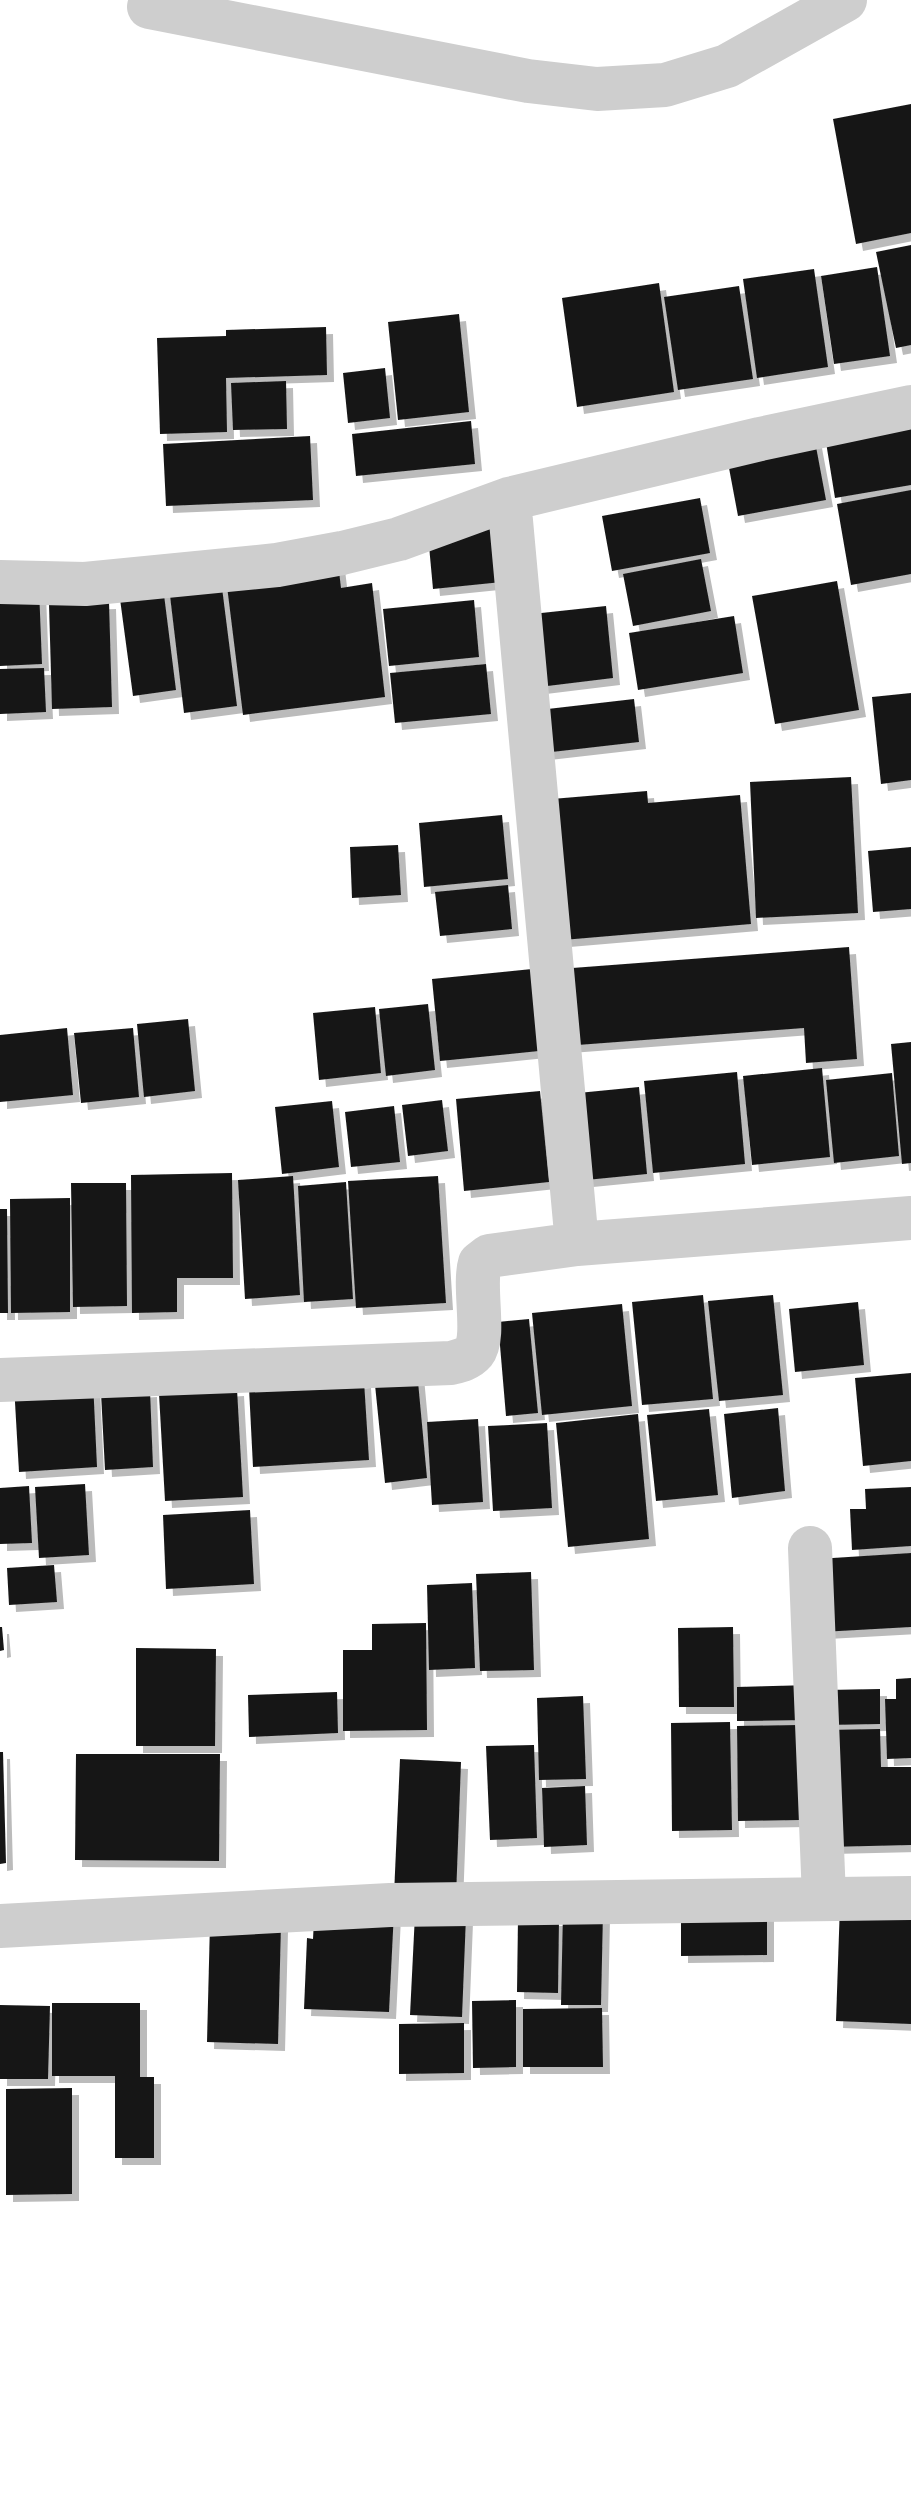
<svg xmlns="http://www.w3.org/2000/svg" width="911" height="2510" viewBox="0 0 911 2510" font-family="'Sofia Sans Condensed',sans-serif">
	<defs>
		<filter id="shadow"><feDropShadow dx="7" dy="7" stdDeviation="0" flood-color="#0004"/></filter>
	</defs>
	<rect width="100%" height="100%" fill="#fff"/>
	<path fill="#181818" filter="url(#shadow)" d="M911 104V233L856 244 833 119Z
		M911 245V345L896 348 876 252Z
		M877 267 890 356 834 364 821 276Z
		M814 269 828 367 757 378 743 279Z
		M659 283 674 392 577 407 562 298Z
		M739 286 753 379 678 390 664 297Z
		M459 314 469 412 398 420 388 322Z
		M326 327 327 375 226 378 227 432 160 434 157 338 226 336V330Z
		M385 368 390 418 348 423 343 373Z
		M286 381 287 429 233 430 231 383Z
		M471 421 475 464 356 476 352 434Z
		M911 426V485L835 498 824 430Z
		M310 436 313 500 166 506 163 444Z
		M814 436 826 500 738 516 726 452Z
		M911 490V574L851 585 837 504Z
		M700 498 710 553 612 571 602 516Z
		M496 528 502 582 433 589 428 535Z
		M701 559 711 611 633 626 623 574Z
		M338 563 341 588 372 583 385 697 243 715 226 578Z
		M220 572 237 706 184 713 168 579Z
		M162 579 176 690 133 696 118 584Z
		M837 581 859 710 775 724 752 596Z
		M39 588 42 664 0 666V589Z
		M474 600 479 657 389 666 383 609Z
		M109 602 112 707 52 709 49 604Z
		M606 606 613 678 531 688 523 615Z
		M734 616 743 673 638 690 629 633Z
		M486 664 491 714 395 723 390 673Z
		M44 668 46 712 0 714V669Z
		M911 693V780L881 784 872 697Z
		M634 699 639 742 543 753 539 710Z
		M851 777 858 913 756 918 750 782Z
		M647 791 648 803 740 795 751 924 551 941 540 800Z
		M502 815 508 879 424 887 419 823Z
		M398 845 401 895 352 898 350 847Z
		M911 847V909L873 912 868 851Z
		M508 885 512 929 440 936 435 892Z
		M849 947 857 1059 806 1063 804 1028 564 1046 559 969Z
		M532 969 539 1051 440 1061 432 979Z
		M428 1004 435 1070 386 1076 379 1009Z
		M375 1007 381 1073 319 1080 313 1013Z
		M188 1019 195 1091 144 1097 137 1024Z
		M67 1028 73 1095 0 1102V1035Z
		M133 1028 139 1097 81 1103 74 1033Z
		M911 1042V1163L902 1164 891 1044Z
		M822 1068 830 1157 752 1165 743 1076Z
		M737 1072 745 1164 653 1173 644 1081Z
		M892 1073 899 1156 834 1163 826 1080Z
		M639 1087 647 1174 576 1181 568 1094Z
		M540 1091 549 1182 464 1191 456 1099Z
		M442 1100 448 1151 408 1156 402 1105Z
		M332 1101 339 1167 282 1174 275 1107Z
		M394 1106 400 1162 351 1167 345 1112Z
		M232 1173 233 1278H177V1312L132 1313 131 1175Z
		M293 1176 300 1295 245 1299 238 1180Z
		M438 1176 446 1303 356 1308 348 1181Z
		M346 1182 353 1299 304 1302 298 1186Z
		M71 1183H126L127 1306 73 1307Z
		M70 1198V1312L11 1313 10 1199Z
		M0 1209H7L8 1313H0Z
		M703 1295 713 1399 642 1405 632 1302Z
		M773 1295 783 1395 719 1401 708 1301Z
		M858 1302 864 1365 795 1372 789 1309Z
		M622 1304 632 1406 542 1415 532 1313Z
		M529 1319 538 1413 506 1416 498 1322Z
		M417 1371 427 1478 385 1483 374 1375Z
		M911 1373V1461L863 1466 855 1378Z
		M93 1381 97 1467 19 1472 14 1385Z
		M364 1381 369 1460 253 1467 249 1388Z
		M237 1389 243 1497 165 1501 159 1394Z
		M150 1390 153 1467 105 1470 101 1393Z
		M778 1408 785 1491 732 1498 724 1414Z
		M709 1409 718 1495 656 1501 647 1415Z
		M638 1414 649 1539 568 1547 556 1423Z
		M478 1419 483 1502 432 1505 427 1422Z
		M547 1423 552 1508 493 1511 488 1426Z
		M85 1484 89 1555 39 1558 35 1487Z
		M29 1486 32 1543 0 1544V1488Z
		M911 1487V1546L852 1550 850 1509H866L865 1489Z
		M250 1510 254 1584 166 1589 163 1515Z
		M911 1553V1627L821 1632 817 1559Z
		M54 1565 57 1602 9 1605 7 1568Z
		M531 1572 534 1670 480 1671 476 1574Z
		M472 1583 475 1668 429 1670 427 1585Z
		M426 1623 427 1730 343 1731V1650H372V1624Z
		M0 1627H2L4 1650 0 1651Z
		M733 1627 734 1707H679L678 1628Z
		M136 1648 216 1649 215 1746H136Z
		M911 1678V1758L887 1759 885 1699H896V1679Z
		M811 1685V1720L737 1721V1687Z
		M880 1689V1724L826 1725V1690Z
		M337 1692 338 1733 249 1737 248 1695Z
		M583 1696 586 1779 539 1780 537 1698Z
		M730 1722 732 1830 672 1831 671 1723Z
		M799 1725 800 1820 738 1821 737 1726Z
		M880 1729 881 1767H911V1845L826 1847 823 1730Z
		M534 1745 537 1838 490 1840 486 1746Z
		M0 1752H3L6 1863 0 1864Z
		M76 1754H220L219 1861 75 1860Z
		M400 1759 461 1762 456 1897 394 1895Z
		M585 1786 587 1845 544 1847 542 1788Z
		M767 1900V1955L681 1956V1901Z
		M840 1904 911 1907V2024L836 2021Z
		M394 1911 389 2012 304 2009 307 1938 313 1939 314 1919Z
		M563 1911 603 1912 601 2005H561Z
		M415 1914 466 1916 462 2017 410 2015Z
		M518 1918 559 1919 558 1993 517 1992Z
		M210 1923 281 1924 278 2044 207 2042Z
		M516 2000V2067L473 2068 472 2001Z
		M52 2003H140V2077H154V2158H115V2076H52Z
		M0 2005 50 2006 48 2079H0Z
		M602 2008 603 2067H523V2009Z
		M464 2023V2073L399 2074V2024Z
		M72 2088V2194L6 2195V2089Z"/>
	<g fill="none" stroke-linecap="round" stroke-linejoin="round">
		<path stroke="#cecece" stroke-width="44" d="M149 7 528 81 597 89 665 85 727 66 845 0
			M509 499 577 1244 911 1218
			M0 582 85 584 277 565 342 553 399 539 509 499 760 439 911 407
			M0 1380 451 1363C459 1361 468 1359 474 1352 486 1337 473 1286 480 1263L489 1256 577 1244
			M810 1548 824 1898
			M0 1926 390 1905 911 1898"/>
	</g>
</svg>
